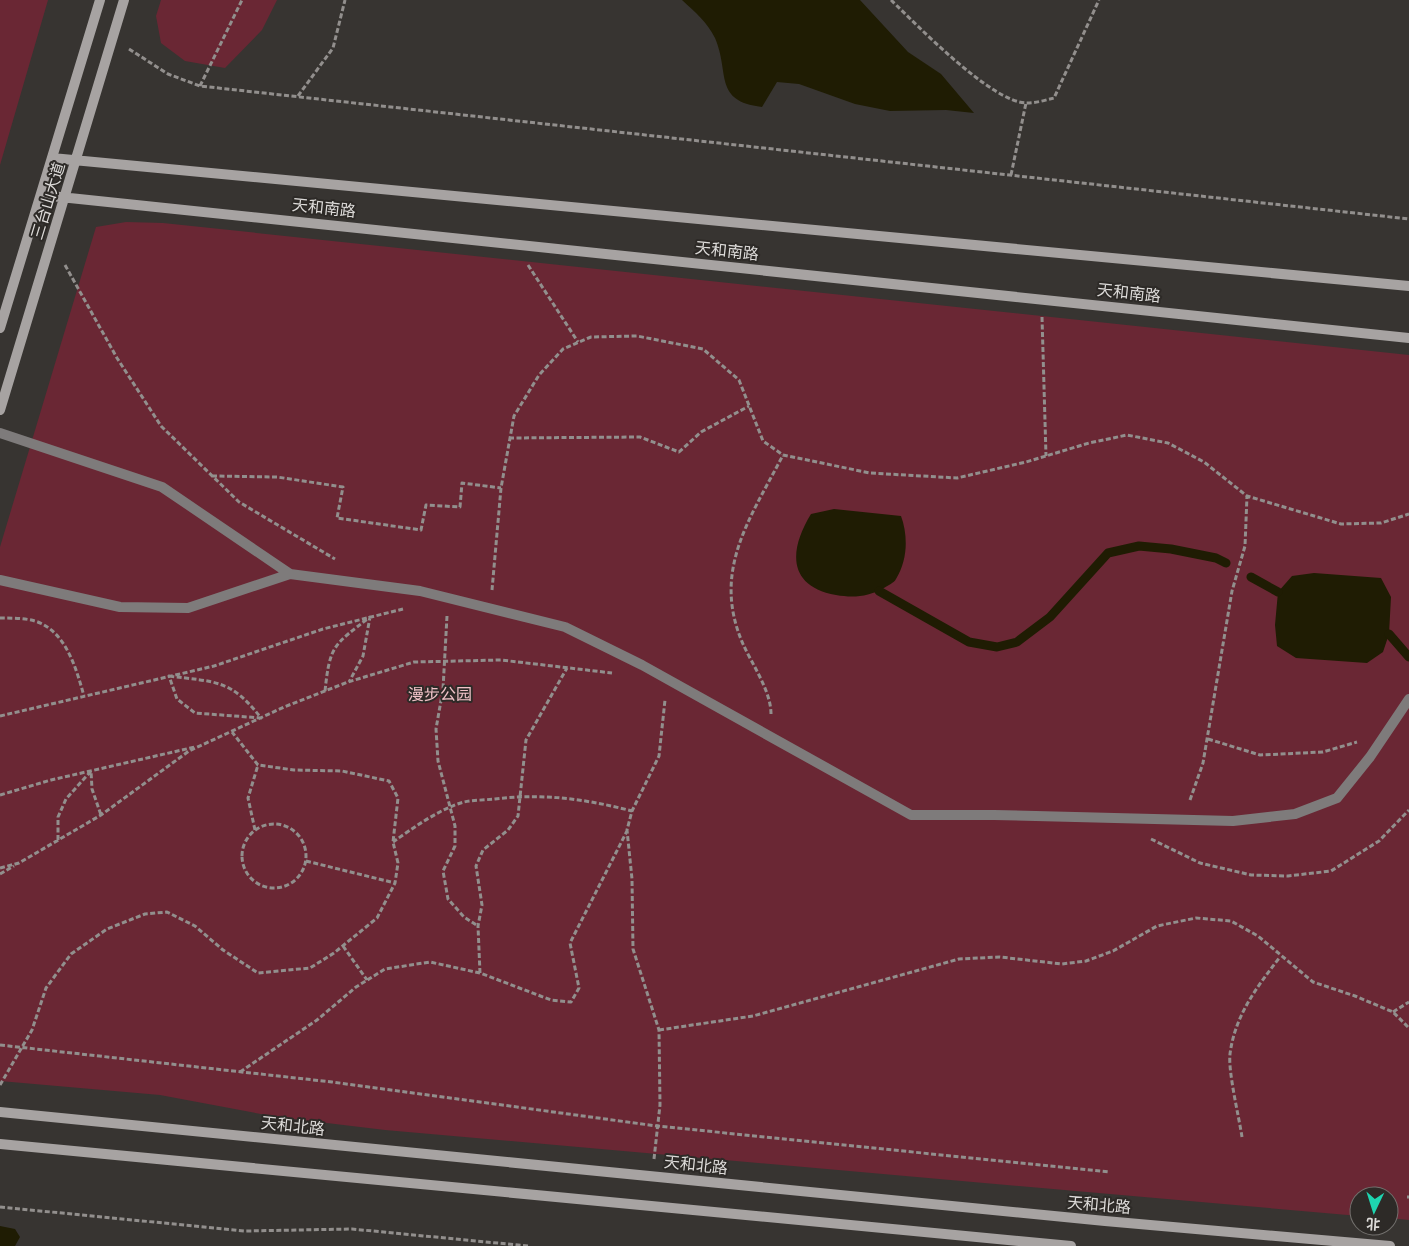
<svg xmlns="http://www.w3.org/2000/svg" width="1409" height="1246" viewBox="0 0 1409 1246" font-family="'Public Sans','Noto Sans SC',sans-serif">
	<rect width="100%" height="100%" fill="#373431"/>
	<path fill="#6a2734" d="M0 0H48L0 165Z
		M161 0H277L262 30 225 68 185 61 161 43 156 16Z
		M126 222 163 223 1409 355V1220L1389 1218V1196H1359V1216L385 1130 277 1117 160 1095 0 1081V547L96 227Z"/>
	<path fill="#1f1c03" d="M682 0H860L908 52 941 74 974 113 946 110 890 111 855 104 799 84 777 82 762 107C713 101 730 73 715 38 707 22 695 12 682 0Z
		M834 509 901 516C908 535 908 560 896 579 894 583 888 585 884 588 868 597 853 598 836 595 787 586 789 550 811 514Z
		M1314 573 1381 578 1391 597 1389 634 1383 652 1367 663 1296 658 1277 646 1275 625 1278 592 1292 576Z
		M0 1226 15 1229 20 1237 15 1246H0Z"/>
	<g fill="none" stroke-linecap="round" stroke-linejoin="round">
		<path stroke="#1f1c03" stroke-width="9" d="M1251 577 1278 592
			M879 591 969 642 997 647 1017 642 1050 617 1108 553 1139 546 1171 549 1216 558 1226 563
			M1389 634 1409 657"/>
		<path stroke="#928f8d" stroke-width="3" stroke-dasharray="5 2.5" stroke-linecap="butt" d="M891 0C917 25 992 103 1027 103 1036 103 1046 100 1054 98L1099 0
			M129 49 168 74 200 86 1409 219
			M200 86 242 0
			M298 96 333 48 345 0
			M1011 175 1026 103
			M65 265 117 358 161 426 239 502 335 559
			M528 265 578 342
			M1042 317 1046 456
			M509 438 640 437 679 452 701 432 749 406
			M212 476 277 477 343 487 337 518 421 530 426 505 460 507 462 483 501 488
			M492 590 501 488 514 416 539 375 563 349 591 337 637 336 703 349 739 380 763 441 783 455 870 473 957 478 1026 462 1089 443 1127 435 1168 443 1204 462 1247 496 1341 524 1381 523 1409 514
			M447 616 443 689 436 729 438 761 455 826V846L443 871 448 899 464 917 478 926
			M0 618C11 618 25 618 35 621 66 631 76 668 84 696
			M169 676C215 682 231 679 261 718L195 713 177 699Z
			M325 691C330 644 334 645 370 617L363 656 349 682
			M771 714C771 691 752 664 743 644 711 571 750 519 783 455
			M0 716 214 666 323 629 403 609
			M1208 739 1260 755 1323 752 1357 742
			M0 795 51 780 195 747
			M1190 800 1203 763 1232 591 1245 546 1247 496
			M242 856a32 32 0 1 1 64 0a32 32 0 1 1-64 0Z
			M255 830 248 798 258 765
			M1151 839 1200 863 1251 875 1288 876 1331 871 1379 841 1409 810
			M58 840V817L66 799 91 771 92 789 101 815
			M393 842C413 828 441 808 464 802 474 800 485 800 495 799 542 793 586 799 632 811
			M306 861 395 883
			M0 868 19 863 101 815 189 751 284 707 348 682 414 662 501 660 612 673
			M0 874 14 866
			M343 946 367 980
			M480 973 478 926 482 905 476 866 483 850 508 830 518 816 526 740 567 668
			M1393 1012 1409 1002
			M659 1030 753 1016 959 959 1000 957 1062 964 1086 961 1113 951 1157 926 1196 918 1231 921 1258 936 1313 982 1355 996 1393 1012 1409 1028
			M0 1045 332 1082 657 1126 1109 1172
			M240 1072 317 1020 356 987 385 969 430 962 480 973 551 1000 571 1002 579 988 570 943 627 831
			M0 1085 32 1030 46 988 71 954 107 929 145 914 167 912 195 926 223 950 258 973 310 968 334 953 377 918 395 883 398 863 393 842 398 798 389 781 342 771 294 770 258 765 232 732
			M1242 1137C1239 1117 1228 1072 1230 1054 1235 1015 1257 987 1280 957
			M654 1159 660 1105 659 1030 633 949 632 879 627 830 632 811 659 756 665 700
			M1407 1197H1409
			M0 1207 245 1231 352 1229 528 1246"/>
		<path stroke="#7e7b7b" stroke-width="10" d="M0 433 162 487 290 574
			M0 580 120 607 188 608 290 574 420 591 565 627 642 665 911 815H994L1233 821 1295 814 1337 798 1370 757 1409 699"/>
		<path stroke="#a7a3a2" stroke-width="10" d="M52 158 1409 286
			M41 195 1409 338
			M0 328 100 0
			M0 410 124 0
			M0 1112 1105 1221 1390 1246
			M0 1144 1071 1246"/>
	</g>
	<g text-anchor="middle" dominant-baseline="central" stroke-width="4" stroke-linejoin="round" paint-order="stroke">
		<g font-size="16" fill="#dddbd9" stroke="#2d2a27">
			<text transform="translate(48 201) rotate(-73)">三台山大道</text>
			<text transform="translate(324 208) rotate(6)">天和南路</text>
			<text transform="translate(727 251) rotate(6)">天和南路</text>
			<text transform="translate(1129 293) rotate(6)">天和南路</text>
			<text transform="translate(293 1126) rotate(6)">天和北路</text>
			<text transform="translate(696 1165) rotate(6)">天和北路</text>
			<text transform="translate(1099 1205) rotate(5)">天和北路</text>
		</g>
		<g font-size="16" fill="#f1c3c8" stroke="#2d2a27">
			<text x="440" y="694">漫步公园</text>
		</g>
	</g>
	<g transform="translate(1374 1211) rotate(184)"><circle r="24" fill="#2d2a27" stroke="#73716e"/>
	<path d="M0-4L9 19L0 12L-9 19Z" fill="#1ed5b0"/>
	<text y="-8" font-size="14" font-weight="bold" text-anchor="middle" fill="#dddbd9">北</text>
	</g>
</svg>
